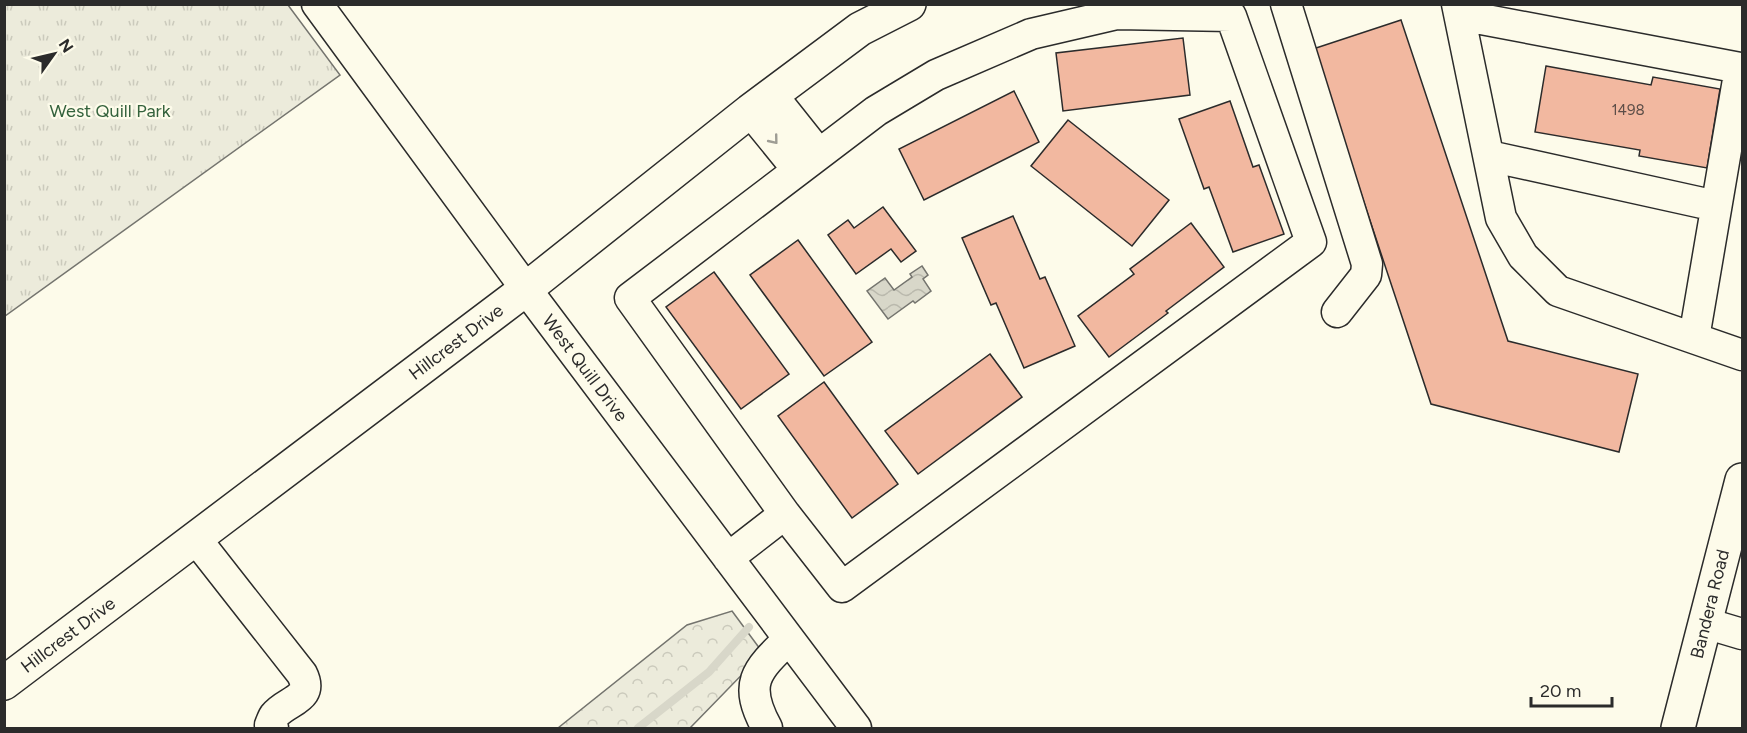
<svg xmlns="http://www.w3.org/2000/svg" width="1747" height="733" viewBox="0 0 1747 733" font-family="Figtree,sans-serif">
	<defs>
		<pattern id="forest-crowns" width="20" height="18" patternUnits="userSpaceOnUse" patternTransform="scale(1.5)"><rect width="20" height="18" fill="#ecebdb"/><path d="M2 6a3 3 0 1 1 6 0M12 15a3 3 0 1 1 6 0" fill="none" stroke="#cbcabc"/></pattern>
		<pattern id="park-tufts" width="24" height="20" patternUnits="userSpaceOnUse" patternTransform="scale(1.5)"><rect width="24" height="20" fill="#ecebdb"/><path d="M3 7l-1-3M5 7V3M7 7l1-3M15 17l-1-3M17 17v-4M19 17l1-3" fill="none" stroke="#cbcabc"/></pattern>
		<pattern id="water-waves" width="16" height="10" patternUnits="userSpaceOnUse" patternTransform="scale(1.5)"><rect width="16" height="10" fill="#d8d7c9"/><path d="M0 5q4-4 8 0t8 0" fill="none" stroke="#bab9ad"/></pattern>
	</defs>
	<rect width="100%" height="100%" fill="#fdfbea"/>
	<path fill="url(#forest-crowns)" stroke="#74746e" stroke-width="1.5" d="M732 611 763 653 690 728H558L687 625Z"/>
	<path fill="url(#park-tufts)" stroke="#74746e" stroke-width="1.5" d="M5 4 288 5 340 75 5 316Z"/>
	<path fill="url(#water-waves)" stroke="#74746e" stroke-width="1.5" d="M922 266 928 275 923 279 931 291 915 303 913 301 888 319 867 291 885 278 894 290 912 277 910 274Z"/>
	<g fill="none" stroke-linecap="round" stroke-linejoin="round">
		<path stroke="#d8d7c9" stroke-width="8" d="M638 728 709 672 749 627"/>
	</g>
	<path fill="#f2b8a0" stroke="#2b2b2b" stroke-width="1.5" d="M1401 20 1508 341 1638 374 1619 452 1431 404 1313 49Z
		M1183 38 1190 95 1063 111 1056 53Z
		M1546 66 1651 85 1653 77 1720 89 1707 168 1639 156 1640 150 1535 132Z
		M1014 91 1039 142 924 200 899 149Z
		M1230 101 1253 167 1259 165 1284 234 1233 252 1209 187 1204 189 1179 119Z
		M1068 120 1169 200 1132 246 1031 166Z
		M883 207 916 251 901 262 891 249 856 274 828 235 848 220 854 228Z
		M1013 216 1040 279 1045 277 1075 346 1024 368 996 303 991 305 962 238Z
		M1191 223 1224 267 1166 311 1168 313 1109 357 1078 316 1134 274 1130 269Z
		M798 240 872 342 824 376 750 275Z
		M714 272 789 374 741 409 666 307Z
		M990 354 1022 397 918 474 885 431Z
		M824 382 898 484 852 518 778 416Z"/>
	<g fill="none" stroke-linecap="round" stroke-linejoin="round">
		<defs>
			<path id="minor" d="M317 4 526 289 856 728
				M1286 4 1367 264 1366 275 1337 312
				M1457 4 1501 218 1523 256 1558 291 1742 355
				M1117 14 1231 16 1311 242 842 587 785 514 630 298 876 111 936 75 1031 34Z
				M1460 15 1740 68 1694 338
				M772 95 819 154
				M750 111 798 170
				M1489 156 1716 206
				M196 539 302 674C315 700 286 700 274 716 273 717 271 723 270 725L273 728
				M728 558 785 514
				M1705 623 1742 634
				M767 728C743 684 755 671 789 639"/>
			<path id="major" d="M4 683 526 289 750 111 860 29 909 4
				M1678 728 1742 480"/>
		</defs>
		<use href="#minor" stroke="#2b2b2b" stroke-width="33"/>
		<use href="#major" stroke="#2b2b2b" stroke-width="36"/>
		<use href="#minor" stroke="#fdfbea" stroke-width="30"/>
		<use href="#major" stroke="#fdfbea" stroke-width="33"/>
	</g>
	<defs><path id="oneway-chevron" d="M-2-3.5L2.5 0L-2 3.5" fill="none" stroke-width="1.6" stroke-linecap="round" stroke-linejoin="round" transform="scale(1.5)"/></defs>
	<use stroke="#9e9d94" href="#oneway-chevron" transform="translate(774 140) rotate(51)"/>
	<g text-anchor="middle" dominant-baseline="central" stroke-width="4.5" stroke-linejoin="round" paint-order="stroke">
		<g font-size="15" fill="#5d4e48">
			<text x="1628" y="110">1498</text>
		</g>
		<g font-size="18" fill="#34623c" stroke="#fdfbea">
			<text x="110" y="111">West Quill Park</text>
		</g>
		<g font-size="18" fill="#2b2b2b" stroke="#fdfbea">
			<text transform="translate(456 342) rotate(-37)">Hillcrest Drive</text>
			<text transform="translate(585 368) rotate(53)">West Quill Drive</text>
			<text transform="translate(1710 604) rotate(-76)">Bandera Road</text>
			<text transform="translate(68 635) rotate(-37)">Hillcrest Drive</text>
		</g>
	</g>
	<rect width="1747" height="733" fill="none" stroke="#2b2b2b" stroke-width="12"/>
	<g transform="translate(54 54) rotate(56)" stroke="#fdfbea" stroke-width="4.5" paint-order="stroke">
	<path d="M0-4.5L10 22L0 15L-10 22Z" fill="#2b2b2b"/>
	<text y="-9" font-size="16" font-weight="bold" text-anchor="middle" fill="#2b2b2b">N</text>
	</g>
	<path d="M1531 697v9h81v-9" fill="none" stroke="#2b2b2b" stroke-width="3"/>
	<text x="1540" y="697" font-size="18" fill="#2b2b2b" stroke="#fdfbea" stroke-width="4.5" paint-order="stroke">20 m</text>
</svg>
